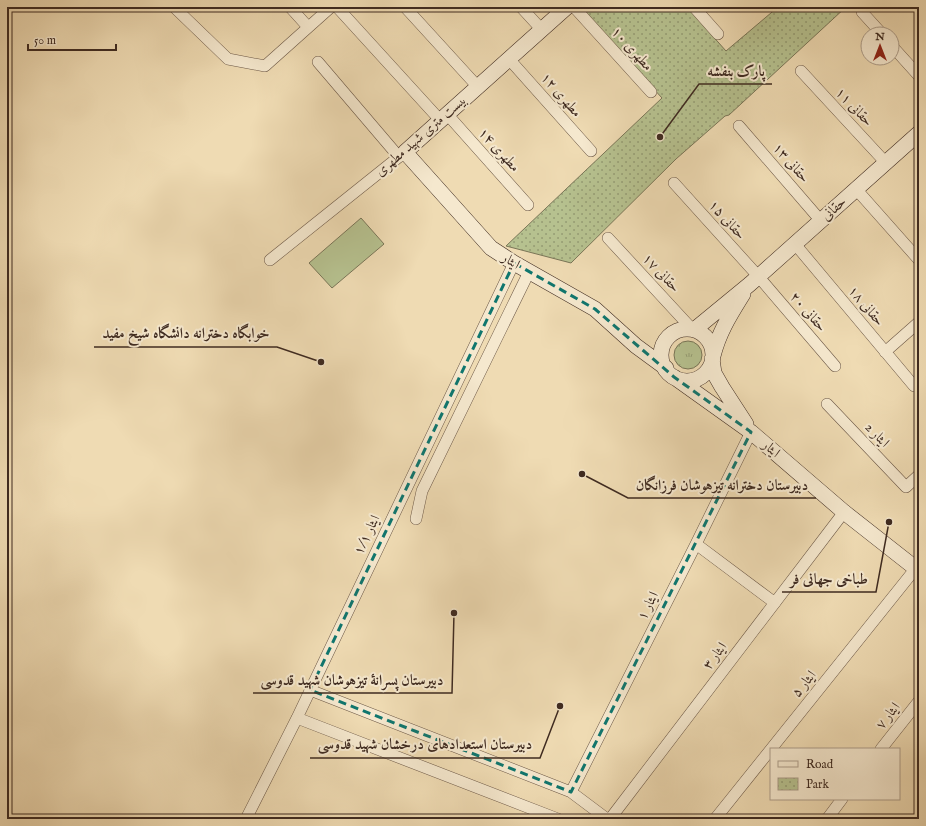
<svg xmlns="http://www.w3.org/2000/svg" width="926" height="826" viewBox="0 0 926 826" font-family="'IM FELL English',Amiri,serif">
	<defs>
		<pattern id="grass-tufts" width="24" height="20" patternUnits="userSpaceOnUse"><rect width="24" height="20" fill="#b6c18f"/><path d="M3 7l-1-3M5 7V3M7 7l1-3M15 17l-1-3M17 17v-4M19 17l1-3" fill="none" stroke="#959d74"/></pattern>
		<pattern id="park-dots" width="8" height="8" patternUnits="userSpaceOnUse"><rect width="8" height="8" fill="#b6c18f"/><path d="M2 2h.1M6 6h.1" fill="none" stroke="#959d74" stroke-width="1.8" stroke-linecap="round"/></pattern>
	</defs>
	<rect width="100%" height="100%" fill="#efdbb3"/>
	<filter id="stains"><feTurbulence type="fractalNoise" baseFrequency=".005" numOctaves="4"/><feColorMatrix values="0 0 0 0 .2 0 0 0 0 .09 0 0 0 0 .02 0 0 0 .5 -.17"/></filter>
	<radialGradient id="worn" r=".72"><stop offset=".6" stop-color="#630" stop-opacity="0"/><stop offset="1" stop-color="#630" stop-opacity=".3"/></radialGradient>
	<path fill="url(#grass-tufts)" stroke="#7a7658" d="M674 355a14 14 0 1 1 28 0a14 14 0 1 1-28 0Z"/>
	<path fill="url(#park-dots)" stroke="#7a7658" d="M579 7H687L726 51 778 7H846L729 115 725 116 676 159 571 263 506 246 662 98Z"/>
	<path fill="#b6c18f" stroke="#7a7658" d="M361 218 384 244 332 288 309 263Z"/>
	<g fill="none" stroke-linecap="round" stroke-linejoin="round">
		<defs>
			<path id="street" d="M174 7 228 59 265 66 331 7
				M290 7 308 27
				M337 7 440 120
				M405 7 478 87
				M521 7 542 30
				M574 7 651 92
				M694 7 718 34
				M862 12 882 34
				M892 46 919 76
				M509 59 591 151
				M318 62 399 157
				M801 71 886 163
				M447 114 528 205
				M739 126 821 221
				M674 183 758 276 835 366
				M856 189 919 260
				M608 238 692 329
				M795 244 914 386
				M270 260 405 152
				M885 352 919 322
				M827 404 906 487 919 475
				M416 519 422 491 529 272
				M696 544 775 603
				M310 690 571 792 607 819
				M297 718 558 819
				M881 749 919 701
				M571 792 696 544 751 432
				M246 819 297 718 514 263
				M610 819 844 512
				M715 819 916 568
				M827 819 842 799"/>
			<path id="secondary" d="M567 7 405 152 491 248 514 263 595 309 636 346 666 368
				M661 355a26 26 0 1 1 52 0a26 26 0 1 1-52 0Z
				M694 330 750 284 919 133
				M713 356C719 332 730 315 743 294
				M712 359 714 373 722 387 746 424
				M674 377 751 432 844 512 919 571"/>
		</defs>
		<use href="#street" stroke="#6b5746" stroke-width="12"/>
		<use href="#secondary" stroke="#3f2b21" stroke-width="16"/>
		<use href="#street" stroke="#f5e8ce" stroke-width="11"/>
		<use href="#secondary" stroke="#f5e8ce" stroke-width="15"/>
	</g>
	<path fill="none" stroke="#0f766e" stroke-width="3" stroke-dasharray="8 5" stroke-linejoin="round" d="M514 263 595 309 674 377 751 432 571 792 310 690Z"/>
	<g text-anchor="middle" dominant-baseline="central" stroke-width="4" stroke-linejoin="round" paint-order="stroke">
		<g font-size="14" fill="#3f2b21" stroke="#f5e8ce">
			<text transform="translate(632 49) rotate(48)">مطهری ۱۰</text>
			<text transform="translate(561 95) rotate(49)">مطهری ۱۲</text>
			<text transform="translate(854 107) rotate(47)">حقانی ۱۱</text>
			<text transform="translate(421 136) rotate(-41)">بیست متری شهید مطهری</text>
			<text transform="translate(499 150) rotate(48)">مطهری ۱۴</text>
			<text transform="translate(791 163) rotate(49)">حقانی ۱۳</text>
			<text transform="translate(834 209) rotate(-42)">حقانی</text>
			<text transform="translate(727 220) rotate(48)">حقانی ۱۵</text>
			<text transform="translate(511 261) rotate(32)">ایثار</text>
			<text transform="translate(661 273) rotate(47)">حقانی ۱۷</text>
			<text transform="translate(866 306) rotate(50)">حقانی ۱۸</text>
			<text transform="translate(808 312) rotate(49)">حقانی ۲۰</text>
			<text transform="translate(877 435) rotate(46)">ایثار 2</text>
			<text transform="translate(771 449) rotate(41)">ایثار</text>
			<text transform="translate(367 535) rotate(-64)">ایثار ۱/۱</text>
			<text transform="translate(648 606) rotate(-63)">ایثار ۱</text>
			<text transform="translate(715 656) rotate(-53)">ایثار ۳</text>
			<text transform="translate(804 684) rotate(-51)">ایثار ۵</text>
			<text transform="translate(888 716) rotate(-52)">ایثار ۷</text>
		</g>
	</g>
	<path fill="none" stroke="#3f2b21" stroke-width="1.5" d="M660 137L699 84H772M321 362L277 347H94M582 474L628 498H816M889 522L876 592H782M454 613L452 693H253M560 706L540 758H310"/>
	<g fill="#3f2b21" stroke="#f5e8ce" stroke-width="1.5">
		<circle cx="660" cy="137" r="4"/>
		<circle cx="321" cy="362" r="4"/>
		<circle cx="582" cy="474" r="4"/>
		<circle cx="889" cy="522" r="4"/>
		<circle cx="454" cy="613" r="4"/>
		<circle cx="560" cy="706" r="4"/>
	</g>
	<g font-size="15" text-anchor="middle" font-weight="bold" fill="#3f2b21" stroke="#f5e8ce" stroke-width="4" stroke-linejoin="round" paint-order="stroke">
		<text x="736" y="76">پارک بنفشه</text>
		<text x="186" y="338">خوابگاه دخترانه دانشگاه شیخ مفید</text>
		<text x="722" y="490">دبیرستان دخترانه تیزهوشان فرزانگان</text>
		<text x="829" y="584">طباخی جهانی فر</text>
		<text x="352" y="685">دبیرستان پسرانهٔ تیزهوشان شهید قدوسی</text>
		<text x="425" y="749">دبیرستان استعدادهای درخشان شهید قدوسی</text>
	</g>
	<rect width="926" height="826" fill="none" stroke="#efdbb3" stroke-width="24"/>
	<rect x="8" y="8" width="910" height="810" fill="none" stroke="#3f2b21" stroke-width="2"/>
	<rect x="12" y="12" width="902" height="802" fill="none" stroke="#3f2b21"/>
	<rect x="770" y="748" width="130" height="52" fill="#f5e8ce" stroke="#ac9c89"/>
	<rect x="778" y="761" width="20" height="6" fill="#f5e8ce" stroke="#ac9c89"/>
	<text x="806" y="768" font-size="12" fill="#3f2b21">Road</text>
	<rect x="778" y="778" width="20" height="12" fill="url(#park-dots)" stroke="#ac9c89"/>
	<text x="806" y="788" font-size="12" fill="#3f2b21">Park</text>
	<g transform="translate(880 46)"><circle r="19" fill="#f5e8ce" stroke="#ac9c89"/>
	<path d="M0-3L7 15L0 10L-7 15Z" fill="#8f2418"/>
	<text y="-6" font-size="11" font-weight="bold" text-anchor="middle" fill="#3f2b21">N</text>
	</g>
	<path d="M28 44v6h88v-6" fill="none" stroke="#3f2b21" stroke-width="2"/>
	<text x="34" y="44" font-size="12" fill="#3f2b21" stroke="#f5e8ce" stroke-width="3" paint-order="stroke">50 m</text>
	<rect width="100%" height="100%" filter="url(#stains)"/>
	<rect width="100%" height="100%" fill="url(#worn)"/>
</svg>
